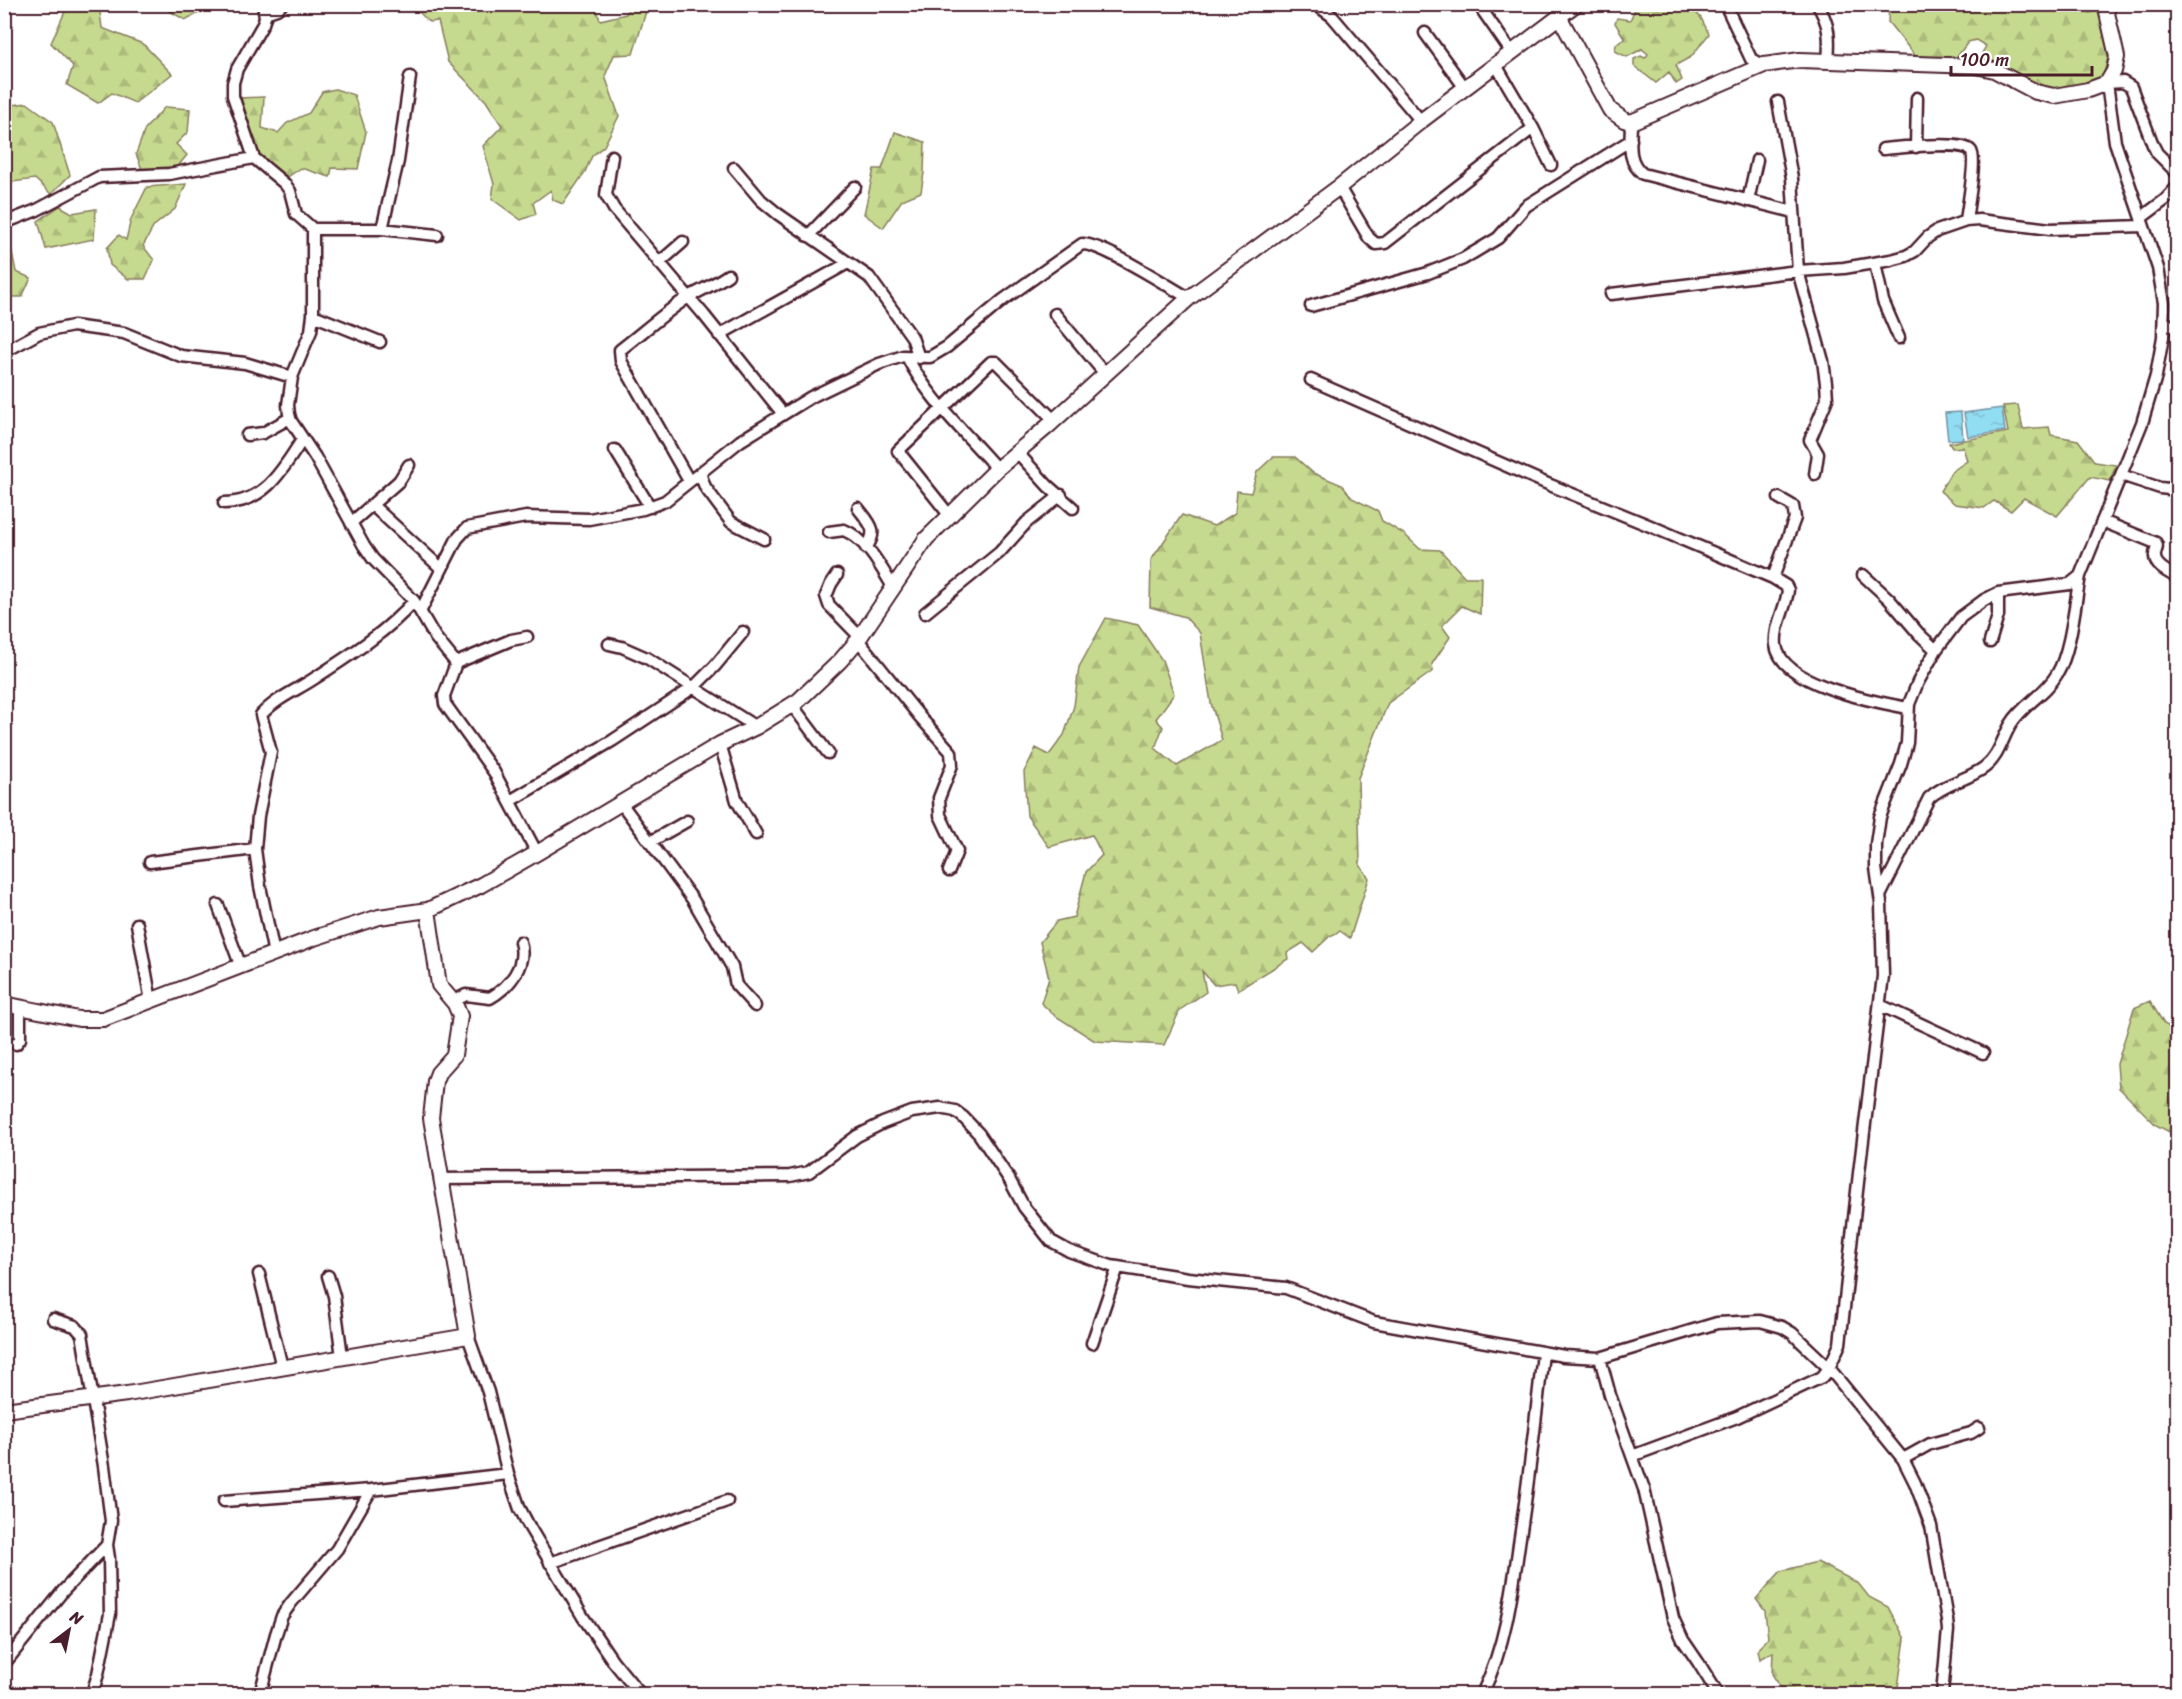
<svg xmlns="http://www.w3.org/2000/svg" width="2182" height="1699" viewBox="0 0 2182 1699" font-family="Sriracha,sans-serif">
	<defs>
		<pattern id="forest-firs" width="22" height="20" patternUnits="userSpaceOnUse" patternTransform="scale(1.5)"><rect width="22" height="20" fill="#c6da8f"/><path d="M5 1l3.5 6h-7zM16 11l3.5 6h-7z" fill="#acbb7c"/></pattern>
		<pattern id="water-ripples" width="26" height="14" patternUnits="userSpaceOnUse" patternTransform="scale(1.5)"><rect width="26" height="14" fill="#91ddf2"/><path d="M2 4q2-2 4 0t4 0M15 11q2-2 4 0t4 0" fill="none" stroke="#7fbdd0"/></pattern>
	</defs>
	<rect width="100%" height="100%" fill="#fff"/>
	<filter id="ink" filterUnits="userSpaceOnUse"><feTurbulence type="fractalNoise" baseFrequency=".0167" numOctaves="2"/><feDisplacementMap in="SourceGraphic" scale="12" xChannelSelector="R" yChannelSelector="G"/><feConvolveMatrix kernelMatrix="1 2 1 2 8 2 1 2 1" color-interpolation-filters="sRGB"/></filter>
	<g filter="url(#ink)">
		<path fill="url(#forest-firs)" stroke="#887c5d" stroke-width="1.5" d="M68 5H99L102 28 143 44 172 74 135 103 112 93 98 103 67 85 73 66 51 43Z
			M159 5H213L185 20Z
			M420 5H595L600 20 626 14 630 5H648L633 54 614 55 605 76 619 116 604 146 592 156 585 172 563 204 553 200 551 190 533 203 536 214 521 220 492 199 494 184 483 146 502 126 486 101 448 62 438 21 429 22 415 8Z
			M1637 5H1689L1701 18 1709 34 1691 57 1676 65 1682 80 1676 84 1669 72 1656 83 1634 66V59L1641 56 1645 58 1648 54 1642 49 1627 57 1615 51 1616 44 1625 39 1615 23 1617 18 1630 20Z
			M1889 5H2068L2090 13 2099 9 2110 50 2103 77 2089 85 2053 90 2037 86 1998 64 1978 60 1986 46 1976 40 1968 42 1954 61 1917 58 1888 22Z
			M335 89 354 95 366 132 358 169 332 168 330 177 301 168 286 178 259 156 251 129 239 98 264 97 262 128 278 133 287 123 309 113 322 92Z
			M27 103 53 122 70 175 51 194 35 179 5 183V106Z
			M165 107 190 109 188 132 176 144 187 155 174 171 142 169 136 154 145 129Z
			M895 132 925 142 924 173 921 192 902 200 883 228 864 214 874 169H882Z
			M186 184 175 209 154 226 143 246 154 260 145 279H128L110 265 107 248 119 235 126 240 131 219 147 187Z
			M60 206 72 213 96 209 94 239 46 249 38 221Z
			M12 252 16 272 31 278 22 297H5V254Z
			M2018 405 2023 429 2049 427 2051 435 2078 440 2095 462 2116 465 2110 481 2090 477 2057 516 2024 498 2011 511 1994 501 1984 508 1955 504 1940 491 1951 472 1967 461 1963 447 1952 448 1949 443 2008 432 2003 406Z
			M1273 457H1295L1313 473 1342 485 1352 498 1378 511 1382 521 1404 534 1420 549 1440 550 1465 577H1481L1480 614 1462 606 1442 626 1450 637 1432 664 1433 671 1388 703 1358 778 1360 865 1369 878 1350 938 1340 931 1330 936 1313 952 1303 943 1287 953 1288 959 1238 990 1235 982 1214 985 1202 971 1206 992 1180 1010 1164 1045 1095 1041 1054 1015 1041 1003 1049 978 1040 942 1057 921 1074 917 1086 872 1102 855 1092 835 1049 847 1027 816 1024 772 1036 748 1049 755 1064 735 1074 706 1079 667 1106 618 1138 625 1162 660 1174 694 1156 719 1163 727 1155 748 1177 766 1222 740 1211 703 1200 633 1185 617 1150 607 1151 560 1182 515 1214 526 1235 513 1237 491 1251 493 1257 472Z
			M2150 1001 2164 1024 2177 1031V1136L2156 1125 2119 1088 2117 1064 2134 1008Z
			M1817 1562 1858 1583 1869 1597 1888 1607 1905 1639 1897 1694H1785L1772 1674 1773 1652 1760 1659 1758 1650 1768 1638 1765 1611 1756 1599 1781 1571Z"/>
		<path fill="url(#water-ripples)" stroke="#7591a2" stroke-width="1.5" d="M2002 408 2005 431 1968 437 1964 413Z
			M1961 412 1963 439 1948 440 1945 413Z"/>
		<g fill="none" stroke-linecap="round" stroke-linejoin="round">
			<defs>
				<path id="minor" d="M263 4 265 17 263 24 237 69 233 83V96L254 158 285 184 290 191 296 214 313 229V315L311 331 292 377 288 405 289 414 291 421 315 457 364 546 373 559 414 601 435 637 456 663 444 696 445 704 494 772 537 853
					M1315 4 1332 16 1421 121
					M1478 4 1512 53
					M1725 4 1751 59 1764 65
					M1817 4C1830 24 1830 39 1828 61
					M265 13 277 9 282 4
					M1425 33 1465 88
					M1778 102 1792 178 1798 271 1823 361 1826 383 1827 399 1810 440 1818 454 1815 474
					M1631 122C1631 142 1626 161 1643 174L1794 212
					M1533 128 1551 165
					M1916 147 1917 98
					M1883 149C1897 148 1964 140 1971 151 1977 159 1967 210 1966 221
					M612 156 606 195 614 209 704 315 783 414
					M734 168 761 200 778 214 869 277 912 337 919 358
					M1339 187 1369 238 1376 244 1385 243 1533 128 1496 65
					M1748 201 1757 160
					M2141 218 2165 200 2178 186
					M4 223 37 210 99 177 169 174 254 158
					M313 229H382L398 161 410 77
					M382 229 437 235
					M808 236 855 187
					M659 263 683 242
					M1875 263 1883 301 1899 338
					M1611 294 1798 271 1844 268 1891 260 1906 256 1915 251 1928 237 1937 231 1966 221 1979 220 2050 229 2143 226
					M1311 306 1428 273 1463 259 1498 238 1526 206 1631 140
					M1055 314 1105 374
					M313 315 380 342
					M2164 321 2178 331
					M719 335 848 263
					M4 352 39 333 73 326 124 333 181 356 245 363 292 377
					M907 357C929 400 966 433 997 469
					M1311 380 1550 485 1648 525 1773 578 1786 586 1788 590C1786 609 1774 626 1776 645 1781 685 1876 702 1908 708
					M247 435 263 433 290 418
					M615 450 650 507
					M1017 452 1048 486 1073 508
					M700 473 705 487 731 522 764 539
					M2121 475 2160 488 2169 489 2178 484
					M689 481 621 361 620 350C642 333 663 314 687 298 701 290 715 284 728 275
					M224 503C265 503 283 469 302 440
					M372 505 442 569
					M858 508C870 524 879 530 866 548
					M950 516 898 451 991 362H996L1054 420
					M2102 521 2156 543C2159 549 2154 550 2155 557 2155 567 2170 573 2178 578
					M351 523 399 481 409 465
					M829 532 844 530C866 539 881 567 893 587
					M837 575 831 584 826 596 829 605 860 637
					M1863 575 1889 599 1919 634 1936 650
					M1773 578 1795 518 1793 506 1779 498
					M421 610 457 539 467 528 526 517 589 519 643 509 665 501 740 441 811 397 879 364 903 356 930 357 947 347 1003 300 1082 244C1102 243 1169 287 1189 298
					M925 613 999 553 1027 522 1061 495
					M858 640 920 717 951 752 952 765 939 798 940 815 957 851 949 871
					M1990 642 1998 616V593
					M609 644 622 647 647 658 756 727
					M456 663 511 640 527 637
					M792 705 828 753
					M720 744 737 801 756 834
					M510 801 612 741 694 687 715 666 743 632
					M621 803 693 900 732 967 736 985 755 1006
					M650 842 687 821
					M150 862 255 849
					M1880 896 1929 798C1945 783 1968 780 1985 767 1999 756 2002 739 2011 724 2023 704 2046 694 2057 674 2071 651 2075 603 2080 576
					M218 905 241 967
					M137 924 151 1001
					M274 954 260 886 255 849 258 816 271 752 261 715C275 699 297 690 315 678 349 656 387 632 414 601
					M452 1002 466 995 490 998C509 987 527 966 520 942
					M1880 1005 1983 1053
					M16 1044 20 1039V1007
					M440 1179 790 1176 809 1172 857 1136 883 1123 912 1112 940 1108 955 1111 963 1117 979 1134 1009 1179 1024 1207 1051 1241 1069 1251 1111 1266 1188 1278 1286 1288 1374 1322 1564 1356 1600 1358 1717 1323 1760 1321 1782 1327 1792 1333 1829 1368 1903 1459 1915 1483 1931 1526 1947 1620 1948 1630 1942 1694
					M259 1274 282 1367
					M328 1276 334 1296 342 1357
					M53 1319 75 1326 82 1334 104 1466 111 1521 107 1545 109 1558 110 1614 98 1674 92 1694
					M468 1336 488 1392 508 1474 520 1509 530 1528 583 1617 613 1661 640 1694
					M1092 1343 1118 1267
					M1600 1358 1610 1395 1644 1489 1673 1618 1683 1640 1698 1662 1718 1694
					M1632 1456 1737 1417 1822 1377 1829 1368 1840 1344 1859 1173 1883 976 1881 903 1876 868V844L1880 817 1901 764 1907 743 1909 704 1918 682 1936 650 1961 617 1984 600 1998 593 2070 584 2080 576 2142 423 2156 376 2163 337 2164 303 2158 268 2115 142 2107 83 2123 82 2131 87 2153 145 2157 153 2178 174
					M1903 1459 1930 1444 1971 1433 1979 1428
					M224 1501 371 1490 508 1474
					M550 1563 727 1501
					M4 1664 63 1591 107 1545
					M4 1691 15 1694
					M260 1694 276 1634 282 1616 291 1603 337 1549 371 1490
					M1482 1694C1505 1647 1512 1595 1519 1544 1529 1480 1536 1417 1543 1353"/>
				<path id="tertiary" d="M1559 16 1610 110 1624 120 1631 122 1764 65 1800 60 1976 66 1994 70 2036 92 2054 96 2088 90 2107 83 2114 71 2117 57 2105 4
					M4 1004 79 1019H103L314 938 379 917 428 910 481 885 537 853 720 744 756 727 798 701 840 661 858 640 926 539 997 469 1047 427 1189 298 1339 187 1421 121 1576 4
					M4 1410 127 1394 468 1336 431 1118 435 1081 438 1073 454 1055 460 1016 455 1004 439 985 428 910"/>
			</defs>
			<use href="#minor" stroke="#4a1f2b" stroke-width="15"/>
			<use href="#tertiary" stroke="#4a1f2b" stroke-width="18"/>
			<use href="#minor" stroke="#fff" stroke-width="10"/>
			<use href="#tertiary" stroke="#fff" stroke-width="14"/>
		</g>
	</g>
	<rect width="2182" height="1699" fill="none" stroke="#fff" stroke-width="24"/>
	<rect x="12" y="12" width="2158" height="1675" fill="none" stroke="#4a1f2b" stroke-width="2" filter="url(#ink)"/>
	<g transform="translate(69 1630) rotate(32)" stroke="#ffffff" stroke-width="4.5" paint-order="stroke">
	<path d="M0-4.5L10 22L0 15L-10 22Z" fill="#4a1f2b"/>
	<text y="-9" font-size="16" font-weight="bold" text-anchor="middle" fill="#4a1f2b">N</text>
	</g>
	<path d="M1951 66v9h141v-9" fill="none" stroke="#4a1f2b" stroke-width="3"/>
	<text x="1960" y="66" font-size="18" fill="#4a1f2b" stroke="#ffffff" stroke-width="4.5" paint-order="stroke">100 m</text>
</svg>
